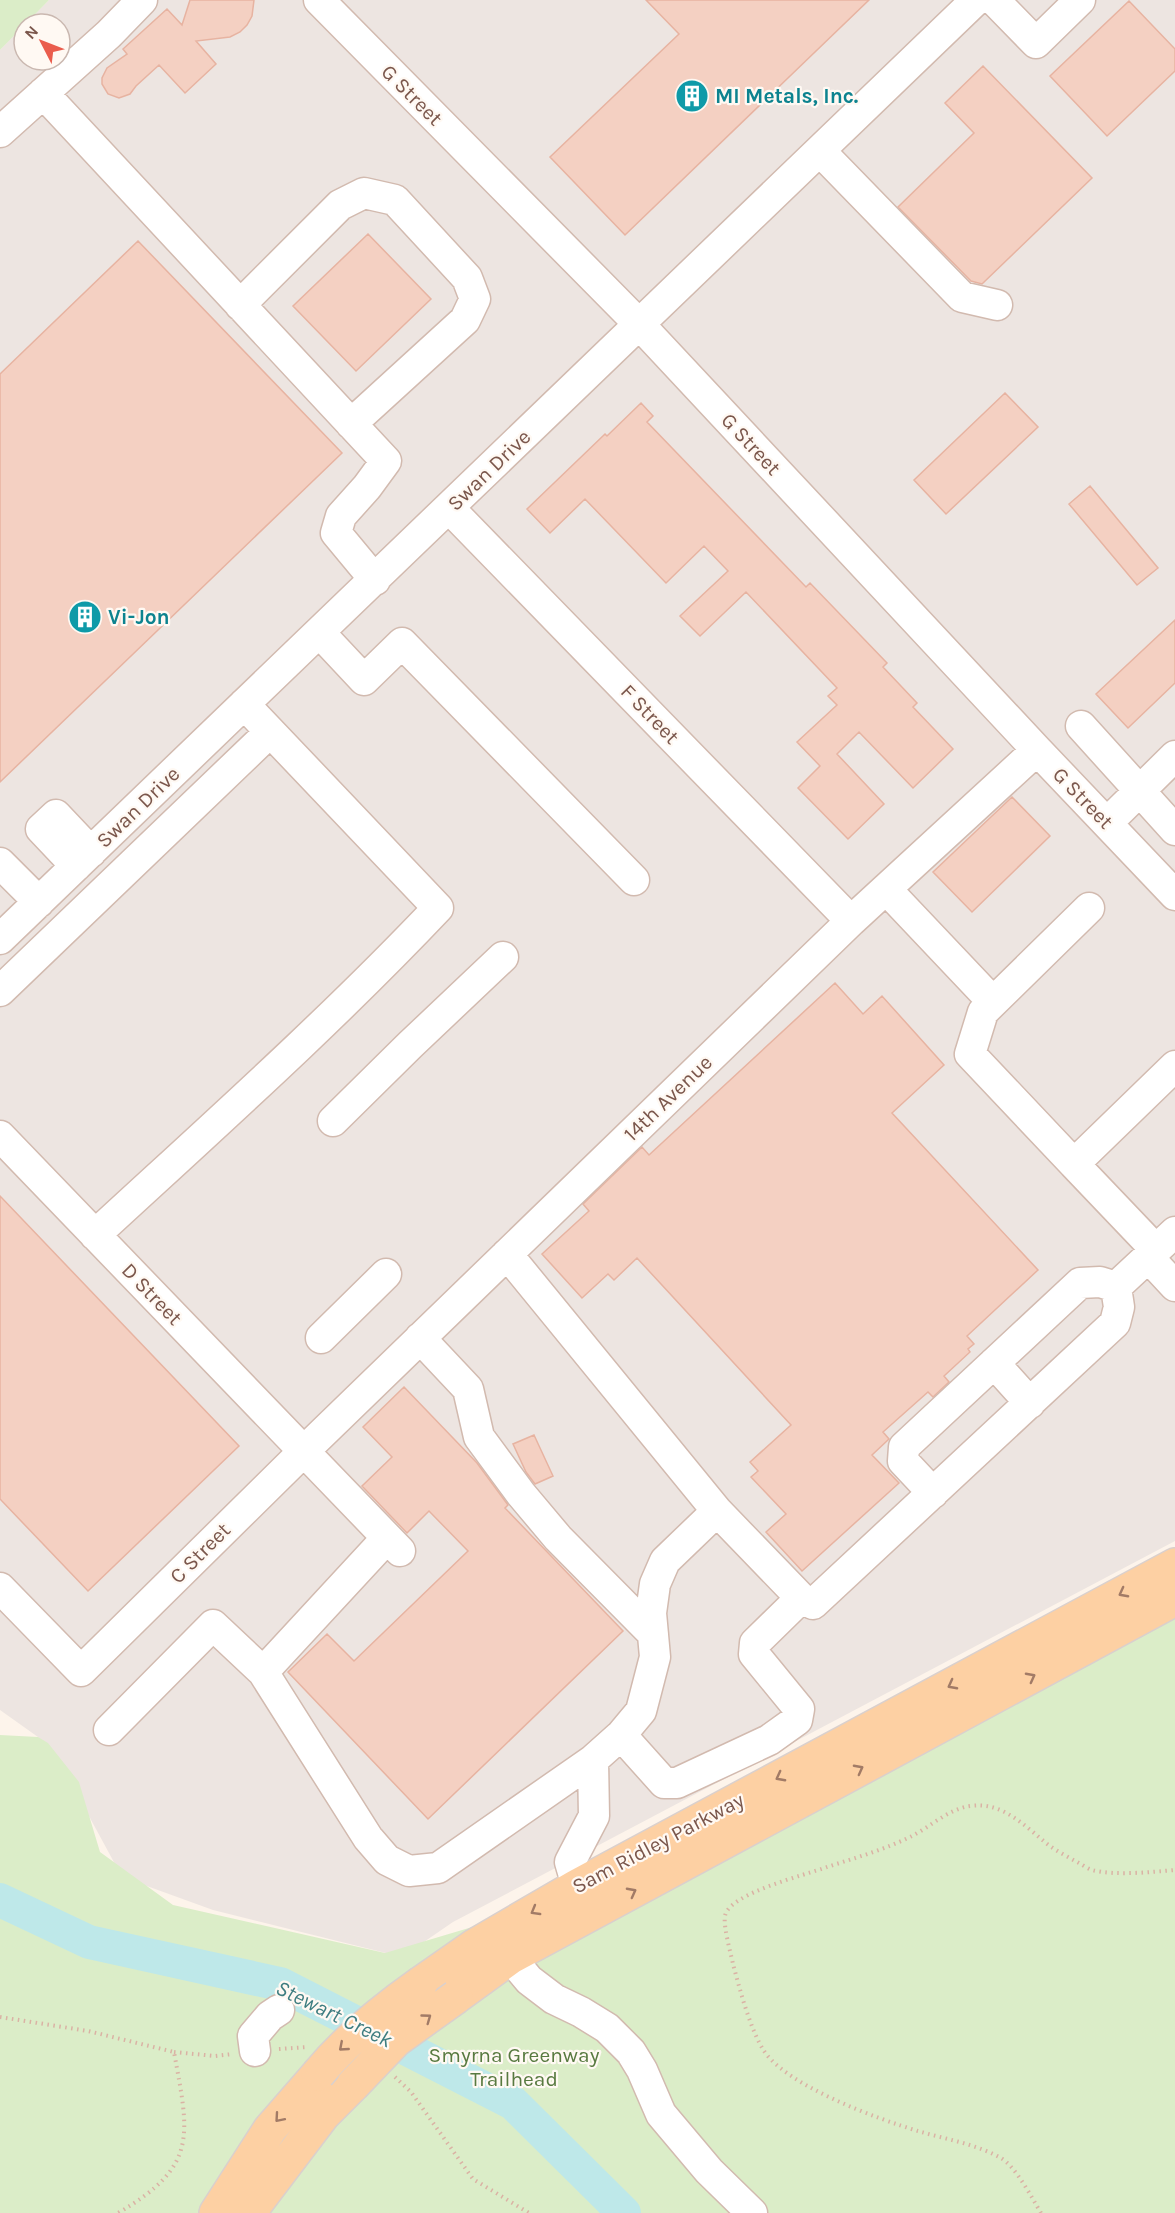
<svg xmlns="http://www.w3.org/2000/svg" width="1175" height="2213" viewBox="0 0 1175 2213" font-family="Karla,sans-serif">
	<rect width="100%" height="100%" fill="#fdf4eb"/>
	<path fill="#ede5e1" d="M49 0H1175V1541L453 1922 402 1957 213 1910 122 1877 90 1818 38 1737 0 1710V50L24 25V60H60V24H25Z"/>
	<path fill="#dbedc8" d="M0 0H49L0 50Z
		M1175 1611V2213H0V1735L38 1737 48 1743 79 1782 100 1852 173 1905 385 1953 600 1889Z"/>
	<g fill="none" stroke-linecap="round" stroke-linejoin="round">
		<path stroke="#bee8e9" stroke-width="34" d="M0 1900 89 1942 280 1984 513 2103 624 2213"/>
	</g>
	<path fill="#f4d0c2" stroke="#e7b3a1" stroke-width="1.5" d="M190 0H254L252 16 247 25 240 32 230 37 196 41 216 64 185 93 159 65 136 86 130 94 119 98 108 94 102 84V78L107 68 127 54 123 49 167 9 182 25Z
		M646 0H869L625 235 550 157 679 34Z
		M1129 1 1175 49V71L1107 136 1050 76Z
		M983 66 1092 178 982 284 971 281 898 207 974 133 945 103Z
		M368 234 431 299 356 371 293 306Z
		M138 241 342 453 0 782V374Z
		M1005 393 1038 427 946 514 914 480Z
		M641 403 653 416 647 422 806 587 810 583 887 663 883 667 917 703 913 707 953 749 913 788 859 732 837 754 884 804 848 839 798 788 820 766 797 742 837 705 828 696 837 688 746 592 700 636 680 616 728 571 704 546 666 583 585 499 550 533 527 509 605 434 607 436Z
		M1090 486 1158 568 1137 585 1069 504Z
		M1175 620V683L1128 728 1096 694Z
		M1012 797 1050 836 972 912 933 872Z
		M835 983 863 1014 882 996 944 1065 892 1113 1038 1270 967 1336 974 1344 968 1349 970 1352 944 1376 949 1382 933 1397 928 1392 883 1432 889 1439 872 1455 899 1483 802 1571 766 1532 786 1514 751 1477 758 1471 750 1462 791 1425 637 1258 614 1280 608 1274 582 1298 542 1254 589 1211 583 1204 642 1147 649 1155Z
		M0 1196 239 1446 88 1591 0 1499Z
		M404 1387 477 1463 508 1505 505 1508 623 1631 428 1819 288 1672 327 1634 354 1661 468 1551 429 1511 407 1533 362 1486 392 1457 363 1427Z
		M534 1435 553 1476 535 1484 526 1472 513 1444Z"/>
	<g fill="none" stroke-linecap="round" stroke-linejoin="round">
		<defs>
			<path id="minor" d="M319 0 640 325 1037 750 1175 895
				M994 0 1036 43 1080 0
				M43 93 386 461 367 487 341 516 336 533 375 580
				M0 132 109 34 142 0
				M820 151 962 297 997 305
				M240 305 340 205 364 193 395 200 467 278 475 299 465 320 351 424
				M449 508 851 921
				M319 632 364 680 402 643 634 880
				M1081 726 1175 830
				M1107 823 1175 756
				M0 863 39 902
				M76 866 41 829 56 815 91 852
				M886 889 993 1002
				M1089 908 983 1012 970 1054 1074 1164 1175 1066
				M0 939 976 0
				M0 991 270 732
				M333 1121 410 1045 503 957
				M0 1136 400 1551
				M1074 1164 1156 1250
				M95 1235C211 1128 329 1023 438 908L244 704
				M507 1254 717 1511
				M1148 1257 1175 1286
				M321 1338 386 1274
				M420 1338 468 1389 479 1437 521 1494 558 1538 653 1634
				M994 1363 1030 1403
				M933 1493 903 1461 904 1447 1080 1283 1100 1282 1116 1287
				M387 1538 263 1672 368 1838 387 1860 409 1871 438 1868 593 1760
				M0 1588 81 1671 304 1451 851 921 1037 750
				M109 1730 213 1625 263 1672
				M621 1735 664 1783H677L769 1740 797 1720 799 1709 754 1654 755 1643 801 1598
				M588 1908 577 1886 570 1862 594 1816 593 1760 621 1735 641 1711 655 1657 651 1613 655 1584 665 1561 717 1511 801 1598 813 1604 1115 1323 1119 1307 1116 1287 1175 1232
				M510 1957 529 1980 554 1999 581 2012 607 2028 631 2052 642 2070 661 2114 709 2171 752 2213
				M255 2051 253 2036 270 2016 279 2010"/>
			<path id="major" d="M421 1983 474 1946 577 1886 1175 1565
				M456 1997 511 1957 1175 1599
				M216 2213 270 2129 318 2074
				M251 2213 257 2202 323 2115 353 2085"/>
		</defs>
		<use href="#minor" stroke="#d2baaf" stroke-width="33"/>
		<use href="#major" stroke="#dad0cd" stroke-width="36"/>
		<path stroke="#dab2a4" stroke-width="4" stroke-dasharray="1.5 4.5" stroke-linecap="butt" d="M0 2017 88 2031 174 2052C189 2135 199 2166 118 2213
			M279 2049 308 2047
			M174 2052 215 2056 233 2054
			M395 2077 411 2092 473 2179 529 2213
			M1041 2213C1032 2198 1016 2167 1001 2158 976 2144 945 2139 918 2131 878 2119 787 2086 764 2051 750 2029 740 1990 733 1964 731 1954 723 1926 725 1916 729 1893 806 1875 827 1867 855 1858 883 1850 910 1837 929 1828 948 1809 970 1806 1001 1801 1024 1825 1046 1843 1056 1851 1068 1857 1079 1863 1083 1865 1088 1869 1092 1870 1115 1876 1152 1872 1175 1870"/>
		<use href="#minor" stroke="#fff" stroke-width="30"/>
		<use href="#major" stroke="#fdd0a3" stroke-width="33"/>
		<defs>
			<path id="major-bridge" d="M318 2074C347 2039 384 2009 421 1983
				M353 2085 396 2040 456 1997"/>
		</defs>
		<use href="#major-bridge" stroke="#dad0cd" stroke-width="36" stroke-linecap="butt"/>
		<use href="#major-bridge" stroke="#fdd0a3" stroke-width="33"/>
	</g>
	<defs><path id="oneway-chevron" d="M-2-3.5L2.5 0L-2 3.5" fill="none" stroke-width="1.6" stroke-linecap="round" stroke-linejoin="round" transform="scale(1.5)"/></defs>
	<g stroke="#a27b66">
		<use href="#oneway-chevron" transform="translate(1123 1593) rotate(152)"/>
		<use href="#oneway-chevron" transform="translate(1031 1677) rotate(-28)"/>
		<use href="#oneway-chevron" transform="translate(952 1685) rotate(152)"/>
		<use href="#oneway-chevron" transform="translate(859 1769) rotate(-28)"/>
		<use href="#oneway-chevron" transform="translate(780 1777) rotate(152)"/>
		<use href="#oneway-chevron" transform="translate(632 1892) rotate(-28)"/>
		<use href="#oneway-chevron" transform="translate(535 1911) rotate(150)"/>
		<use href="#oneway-chevron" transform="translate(427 2018) rotate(-36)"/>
		<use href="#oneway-chevron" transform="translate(343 2047) rotate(139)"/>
		<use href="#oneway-chevron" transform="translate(279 2118) rotate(131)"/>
	</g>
	<defs>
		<symbol id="building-disc" viewBox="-11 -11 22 22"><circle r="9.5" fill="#0f9aa8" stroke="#fff9f3"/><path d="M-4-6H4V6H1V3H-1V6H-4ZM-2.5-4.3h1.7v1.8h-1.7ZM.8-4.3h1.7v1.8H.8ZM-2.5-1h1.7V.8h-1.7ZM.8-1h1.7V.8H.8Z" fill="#fff"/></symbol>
	</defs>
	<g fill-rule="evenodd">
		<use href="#building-disc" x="673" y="77" width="38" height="38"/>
		<use href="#building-disc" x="66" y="598" width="38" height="38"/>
	</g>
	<g text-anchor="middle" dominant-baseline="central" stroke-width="4.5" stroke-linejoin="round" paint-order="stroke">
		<g font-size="21" fill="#7b574c" stroke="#fff9f3">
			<text transform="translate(412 95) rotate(45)">G Street</text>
			<text transform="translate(751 444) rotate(47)">G Street</text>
			<text transform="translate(489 470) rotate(-44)">Swan Drive</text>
			<text transform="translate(650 714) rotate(46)">F Street</text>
			<text transform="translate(1083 798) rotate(46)">G Street</text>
			<text transform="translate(138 807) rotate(-44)">Swan Drive</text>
			<text transform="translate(668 1098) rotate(-44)">14th Avenue</text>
			<text transform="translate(152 1294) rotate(46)">D Street</text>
			<text transform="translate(200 1553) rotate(-45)">C Street</text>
			<text transform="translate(658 1843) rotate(-28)">Sam Ridley Parkway</text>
		</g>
		<g font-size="21" font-weight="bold" fill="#0d838f" stroke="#fff9f3" text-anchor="start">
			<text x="715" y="96">MI Metals, Inc.</text>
			<text x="108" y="617">Vi-Jon</text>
		</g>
		<g font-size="21" fill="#587a40" stroke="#fff9f3">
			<text x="514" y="2055">Smyrna Greenway<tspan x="514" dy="24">Trailhead</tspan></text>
		</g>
		<g font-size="22" font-style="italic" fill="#3e7d80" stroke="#fff9f3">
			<text transform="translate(334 2014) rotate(26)">Stewart Creek</text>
		</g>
	</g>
	<g transform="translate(42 42) rotate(312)"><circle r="28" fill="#fff9f3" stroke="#cab8b0" stroke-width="1.5"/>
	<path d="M0-4.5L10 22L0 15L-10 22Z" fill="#ea5d4d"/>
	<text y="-9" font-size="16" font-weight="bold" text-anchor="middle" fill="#7b574c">N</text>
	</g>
</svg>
